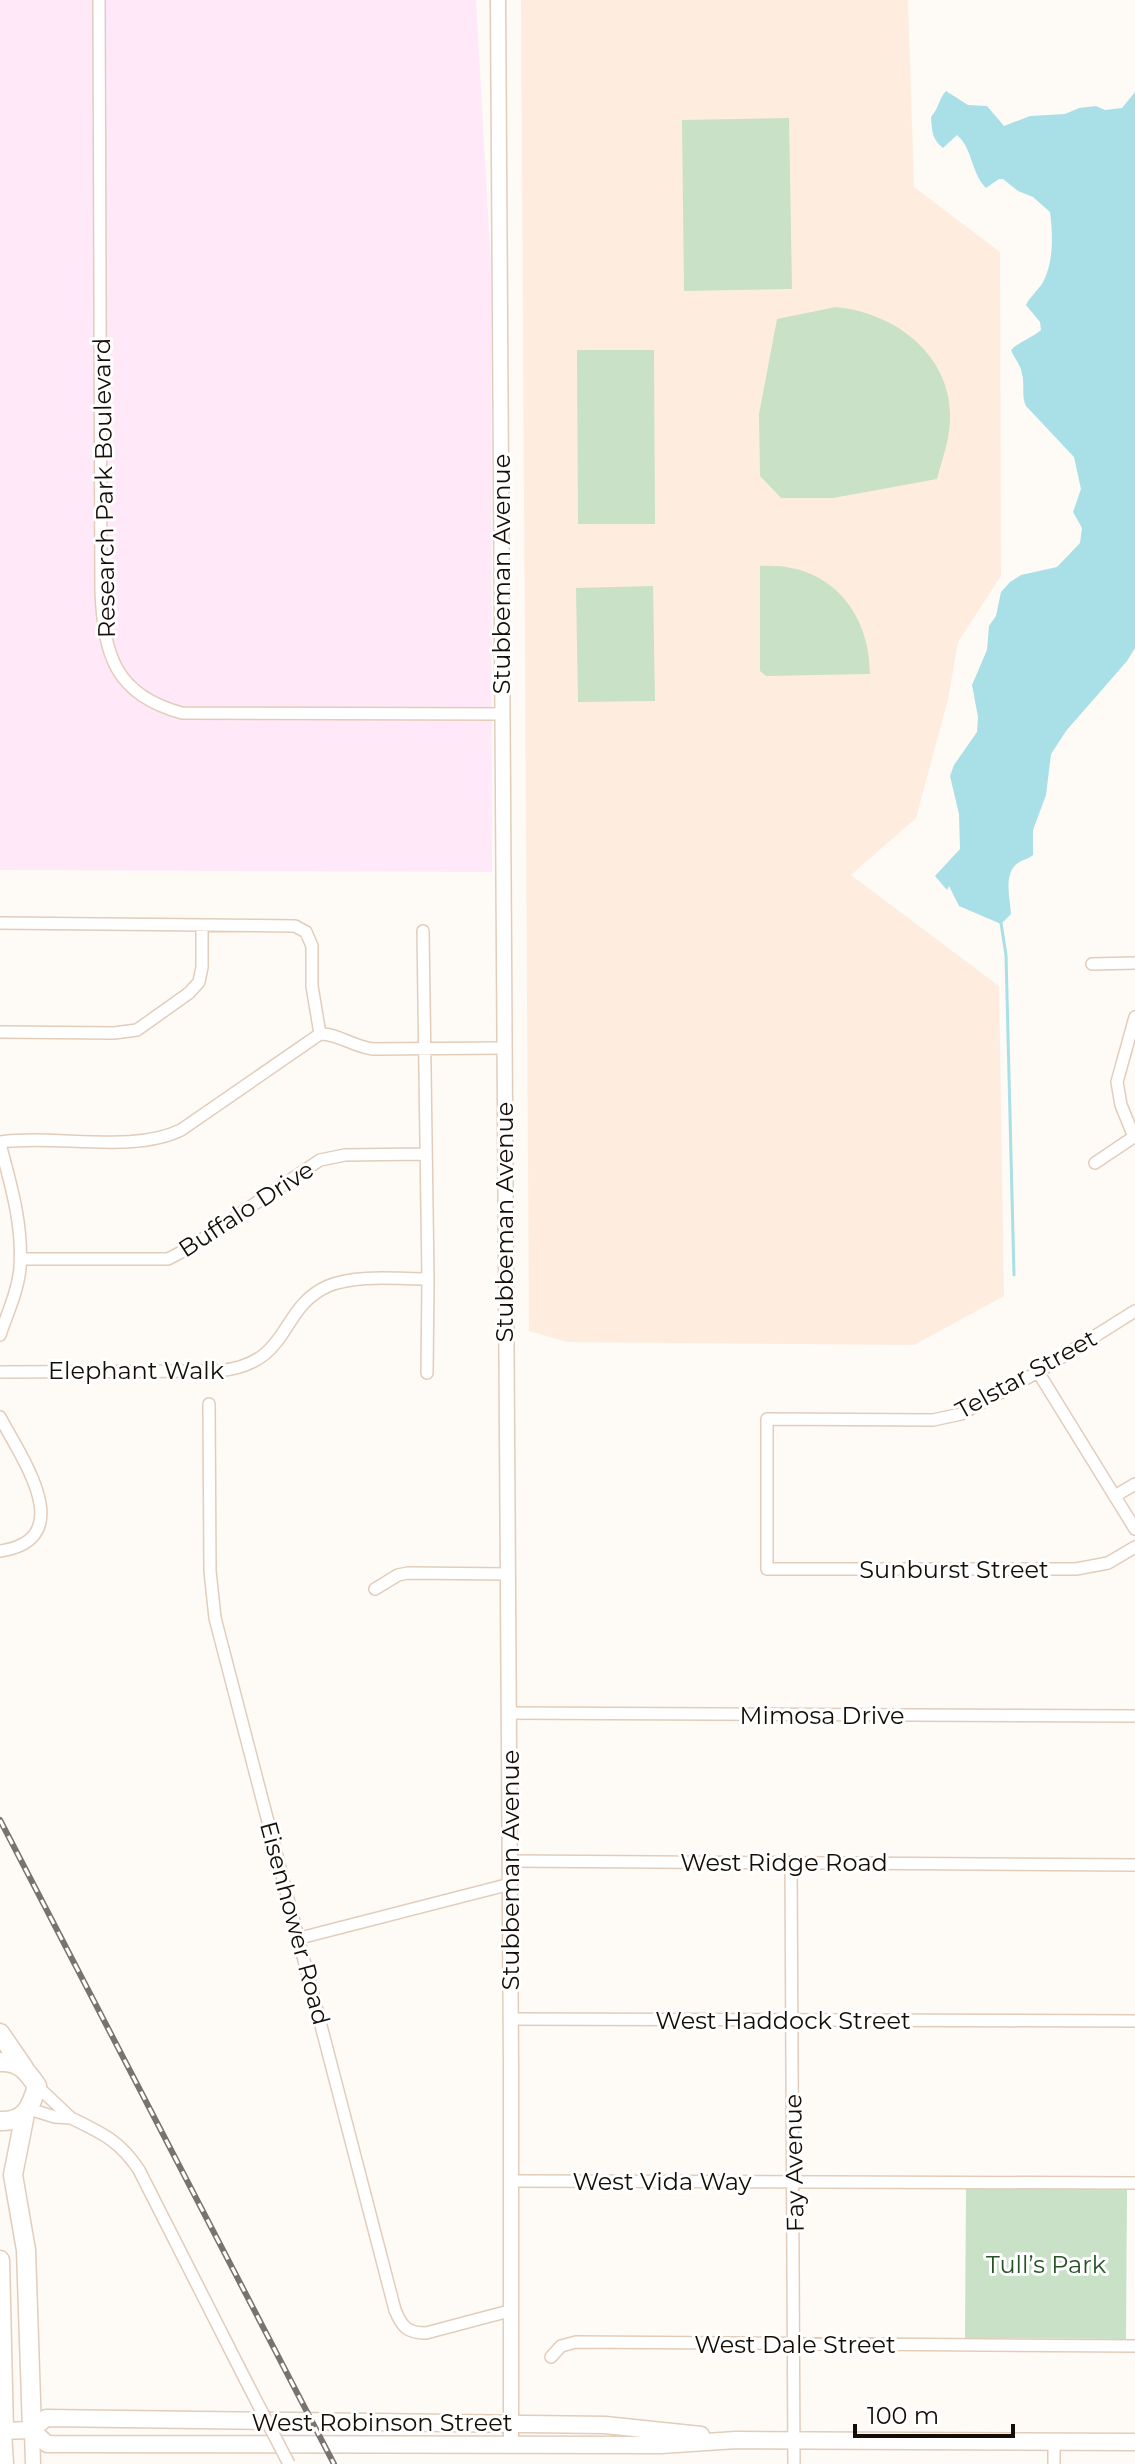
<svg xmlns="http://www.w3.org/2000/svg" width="1135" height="2464" viewBox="0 0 1135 2464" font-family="Montserrat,sans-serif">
	<rect width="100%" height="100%" fill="#fefaf6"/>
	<path fill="#ffe9f8" d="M0 0H476L491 266 492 872 0 870Z"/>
	<path fill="#feeddf" d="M521 0H908L914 187 1000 252 1001 576 958 642 948 699 916 818 851 875 999 986 1004 1296 914 1345 567 1342 529 1331Z"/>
	<path fill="#c8e1c7" d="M789 118 792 289 684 291 682 120Z
		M836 307C899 313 959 361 949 431 947 447 941 463 937 479L833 498H781L760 476 759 414 777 319Z
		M577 350H654L655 524H578Z
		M760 566C827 561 870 610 870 674L766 676 760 671Z
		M653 586 655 701 578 702 576 588Z
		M966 2189H1127L1126 2339 965 2338Z"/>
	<path fill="#a9dfe7" d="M946 91 968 105 987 106 1004 126 1030 116 1065 114 1079 108 1096 106 1105 110 1122 108 1135 92V648L1127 661 1066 731 1051 754 1046 795 1033 830V855C1030 858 1025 859 1021 861 1002 871 1010 897 1011 914L1001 924 959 906 949 886 947 890 935 876 960 849 959 814 950 776 954 765 977 732 978 717 972 685 987 650 989 626 996 616 1001 592 1010 582 1021 575 1057 567 1080 543 1082 528 1073 512 1081 489 1074 457 1026 406C1021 396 1025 385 1022 374 1021 365 1014 358 1011 350 1020 341 1032 338 1041 330L1040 322 1026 305C1030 297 1037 291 1042 284 1054 263 1053 235 1050 212L1033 197 1018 191 1003 179H999L986 188C971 173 973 149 957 135L943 148C932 139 932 131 931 117 939 108 939 98 946 91Z"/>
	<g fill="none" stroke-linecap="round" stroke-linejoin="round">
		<path stroke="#a9dfe7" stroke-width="3" d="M1001 923 1006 955 1014 1275"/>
		<defs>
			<path id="minor" d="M99 0 101 592C104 655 115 695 182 713L501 714
				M0 923 295 926 306 932 312 946V986L320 1034
				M423 931 428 1279 427 1373
				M1092 964 1135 963
				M0 1032 114 1033 137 1030 189 993 199 982 202 967V925
				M1134 1137 1121 1105 1117 1082 1135 1017
				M0 1142C55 1134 132 1154 181 1130L320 1034C337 1033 354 1047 373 1049L504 1048
				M0 1144C11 1185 23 1225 20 1268 18 1291 7 1314 0 1335
				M1095 1163 1135 1136
				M20 1259H168L189 1248 320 1160 345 1155 424 1154
				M1135 1311 1038 1372 961 1414 933 1420 767 1419V1569H1076L1108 1563 1135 1547
				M0 1372 219 1371C293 1363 277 1309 328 1286 357 1274 397 1279 428 1279
				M1038 1372 1135 1529
				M209 1404 210 1571 215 1618 395 2310C402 2327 407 2333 426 2333L509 2311
				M0 1417C20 1456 81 1539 0 1551
				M1115 1496 1135 1484
				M375 1589 398 1575 408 1573 507 1574
				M509 1713 1135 1716
				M510 1861 1135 1865
				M791 1863 794 2464
				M300 1938 510 1884
				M511 2019 1135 2021
				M29 2109 55 2117 71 2118 37 2086
				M71 2118C102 2133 120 2141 139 2170L246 2381
				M510 2181 1135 2183
				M551 2357 561 2346 576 2342 1135 2346
				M1054 2441V2464"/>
			<path id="tertiary" d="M498 0 511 2068V2445
				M32 2430 33 2464
				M4 2431 6 2464"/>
			<path id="secondary" d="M32 2430 47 2444 661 2445 736 2440 1135 2442
				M0 2431 32 2430 46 2418 605 2425 701 2435"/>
			<path id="primary" d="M0 2033 24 2068
				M0 2062C19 2061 27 2071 37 2086 31 2107 25 2122 0 2121
				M25 2114 13 2175 26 2250 32 2430
				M0 2260 4 2431"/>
		</defs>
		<use href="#minor" stroke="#e2cdbb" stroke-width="14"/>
		<use href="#tertiary" stroke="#e2cdbb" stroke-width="17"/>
		<use href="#secondary" stroke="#e2cdbb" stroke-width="19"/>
		<use href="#primary" stroke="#e2cdbb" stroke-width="21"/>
		<use href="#minor" stroke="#fff" stroke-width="11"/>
		<use href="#tertiary" stroke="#fff" stroke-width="14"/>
		<use href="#secondary" stroke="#fff" stroke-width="16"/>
		<use href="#primary" stroke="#fff" stroke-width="18"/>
		<defs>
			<path id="rail" d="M0 1820 334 2464"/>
		</defs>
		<use href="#rail" stroke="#78736e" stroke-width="6"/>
		<use href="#rail" stroke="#fff" stroke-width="3" stroke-dasharray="9" stroke-linecap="butt"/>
		<defs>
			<path id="minor-bridge" d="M246 2381 289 2464"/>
		</defs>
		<use href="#minor-bridge" stroke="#e2cdbb" stroke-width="14" stroke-linecap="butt"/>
		<use href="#minor-bridge" stroke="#fff" stroke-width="11"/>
	</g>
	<g text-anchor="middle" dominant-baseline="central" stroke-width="6" stroke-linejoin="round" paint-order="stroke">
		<g font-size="24" fill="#140e07" stroke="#fff">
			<text transform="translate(104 488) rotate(-91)">Research Park Boulevard</text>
			<text transform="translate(501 574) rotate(-90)">Stubbeman Avenue</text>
			<text transform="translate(246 1209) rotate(-33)">Buffalo Drive</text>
			<text transform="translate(504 1222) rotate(-90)">Stubbeman Avenue</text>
			<text x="136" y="1370">Elephant Walk</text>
			<text transform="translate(1026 1374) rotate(-29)">Telstar Street</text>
			<text x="954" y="1569">Sunburst Street</text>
			<text x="822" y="1715">Mimosa Drive</text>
			<text x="784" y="1862">West Ridge Road</text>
			<text transform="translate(510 1870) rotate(-90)">Stubbeman Avenue</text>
			<text transform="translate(295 1923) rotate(75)">Eisenhower Road</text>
			<text x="783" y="2020">West Haddock Street</text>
			<text transform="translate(794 2163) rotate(-91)">Fay Avenue</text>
			<text x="662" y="2181">West Vida Way</text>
			<text x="795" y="2344">West Dale Street</text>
			<text x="382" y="2422">West Robinson Street</text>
		</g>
		<g font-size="24" fill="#265226" stroke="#fff">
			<text x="1046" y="2264">Tull’s Park</text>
		</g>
	</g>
	<path d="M855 2424v12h158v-12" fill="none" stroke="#140e07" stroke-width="4"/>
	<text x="867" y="2424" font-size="24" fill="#140e07" stroke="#ffffff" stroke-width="6" paint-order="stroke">100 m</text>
</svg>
